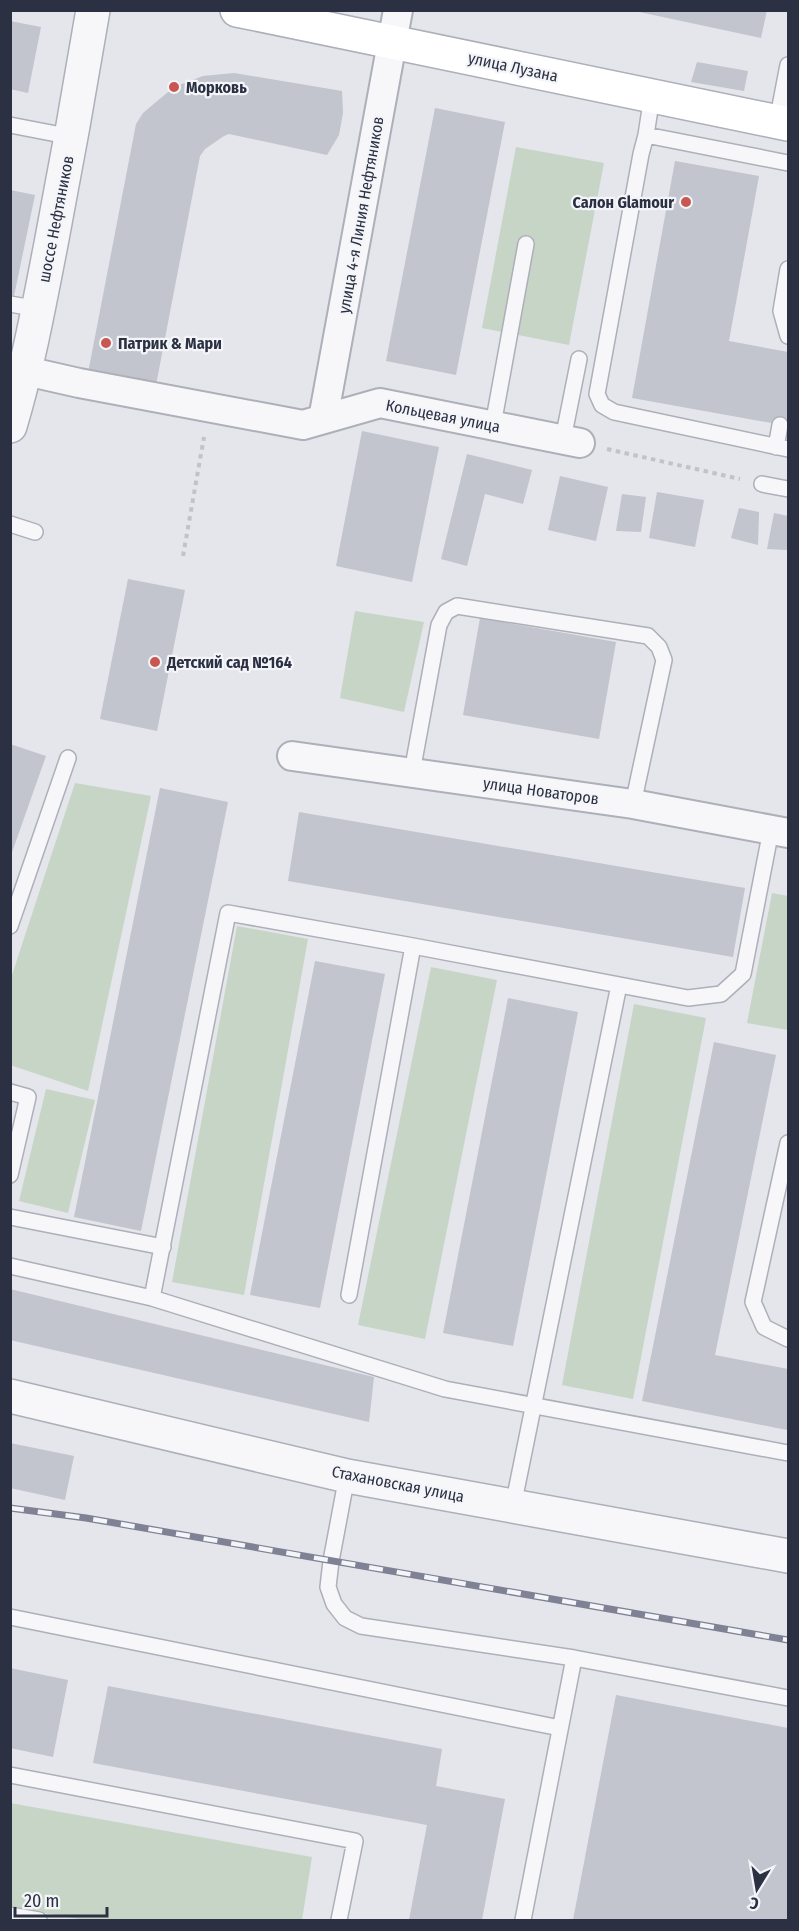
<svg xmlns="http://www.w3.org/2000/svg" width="799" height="1931" viewBox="0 0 799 1931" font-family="'Fira Sans Condensed',sans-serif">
	<rect width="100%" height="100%" fill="#e4e6eb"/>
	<path fill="#c7d5c6" d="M516 147 604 163 569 345 482 328Z
		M355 611 424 622 404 712 340 698Z
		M75 783 151 796 88 1091 10 1065 11 978Z
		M772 893 788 896V1030L747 1023Z
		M237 926 308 939 244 1295 172 1282Z
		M431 967 497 980 425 1339 358 1325Z
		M634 1004 706 1018 633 1399 562 1385Z
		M46 1089 95 1100 68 1213 19 1201Z
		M10 1803 312 1857 302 1920H84L11 1907Z"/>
	<path fill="#c2c4ce" d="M630 10H767L761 38Z
		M10 21 41 27 28 93 10 89Z
		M697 62 748 71 744 91 691 82Z
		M234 73 342 91 343 113 339 135 327 155 229 134 224 136 205 149 200 156 156 385 88 373 136 124 143 113 174 87 203 76Z
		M435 108 505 122 456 375 386 361Z
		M675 161 759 176 729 341 788 352V426L632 398Z
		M10 190 35 195 14 296 10 295Z
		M362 431 439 447 412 582 336 566Z
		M467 454 532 470 523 504 485 494 467 566 441 559Z
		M560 476 608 487 596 541 548 530Z
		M657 492 704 500 695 547 649 538Z
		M622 494 646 497 641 532 616 531Z
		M739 508 759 512 758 545 731 538Z
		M774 513 788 516V550L767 549Z
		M128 579 185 590 157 731 100 719Z
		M480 618 616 642 599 739 463 715Z
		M10 744 46 756 11 855H10Z
		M160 788 228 802 141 1231 74 1217Z
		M299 812 745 888 733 957 288 881Z
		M315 961 385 974 320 1308 250 1295Z
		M508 998 578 1012 513 1346 443 1333Z
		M714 1042 776 1055 715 1355 788 1369 787 1430 642 1401Z
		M10 1289 374 1377 369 1422 10 1340Z
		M10 1443 74 1456 65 1500 10 1488Z
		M10 1668 68 1680 53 1757 10 1748Z
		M108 1686 442 1749 436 1786 505 1799 482 1920H409L427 1825 93 1763Z
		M616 1695 788 1728V1920H573Z"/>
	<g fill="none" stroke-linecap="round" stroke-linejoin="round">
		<defs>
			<path id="service" d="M652 96 646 135 788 163
				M777 122 788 65
				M10 125 72 137
				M646 135 641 154 597 394 602 405 614 412 788 449
				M788 269 781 311 788 336
				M10 304 39 309
				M493 425 526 244
				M563 439 579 359
				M776 447 780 425
				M762 484 788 489
				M10 524 35 532
				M412 772 439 625 446 612 457 606 648 636 659 647 664 660 633 804
				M10 926 68 758
				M10 1092 28 1097 10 1175
				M788 1143 753 1302 764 1327 788 1339
				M10 1217 163 1247
				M10 1266 152 1298 445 1389 788 1453
				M349 1295 413 946
				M152 1298 228 913 413 946 688 998 721 994 743 974 771 830
				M347 1476 331 1561 328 1587 334 1604 345 1618 361 1626 574 1658
				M513 1506 619 985
				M10 1617 560 1728
				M10 1775 355 1841 339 1920
				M10 1915 39 1920
				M523 1920 574 1658 788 1698"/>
			<path id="minor" d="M26 371 79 383 303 425 380 403 580 443
				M323 419 398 10
				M292 756 633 804 788 833"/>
			<path id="tertiary" d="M10 426C28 366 39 305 51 244 66 166 80 88 93 10
				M10 1396 347 1476 788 1556"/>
			<path id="secondary" d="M237 10 788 124"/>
		</defs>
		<use href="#service" stroke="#adafb9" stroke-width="18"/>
		<use href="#minor" stroke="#adafb9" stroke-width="32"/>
		<use href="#tertiary" stroke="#adafb9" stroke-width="36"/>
		<use href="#secondary" stroke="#adafb9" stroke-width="36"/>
		<path stroke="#c2c3ca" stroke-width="4" stroke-dasharray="4.5 4.5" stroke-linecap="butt" d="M607 449 740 479
			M183 556 204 437"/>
		<use href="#service" stroke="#f7f7fa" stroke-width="15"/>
		<use href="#minor" stroke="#f7f7fa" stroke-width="28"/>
		<use href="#tertiary" stroke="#f7f7fa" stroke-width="33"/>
		<use href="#secondary" stroke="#fff" stroke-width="33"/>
		<defs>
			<path id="rail" d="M10 1508 86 1518 788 1640"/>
		</defs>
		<use href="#rail" stroke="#7e8294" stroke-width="7"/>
		<use href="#rail" stroke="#f4f5f9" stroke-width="4.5" stroke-dasharray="14" stroke-linecap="butt"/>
	</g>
	<g fill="#c95751" stroke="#f4f5f9" stroke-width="2">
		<circle cx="174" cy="87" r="6"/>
		<circle cx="686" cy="202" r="6"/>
		<circle cx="106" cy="343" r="6"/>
		<circle cx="155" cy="662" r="6"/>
	</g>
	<g text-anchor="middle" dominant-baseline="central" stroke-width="4.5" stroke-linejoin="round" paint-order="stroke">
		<g font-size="16" fill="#2c3043" stroke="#f4f5f9">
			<text transform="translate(513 67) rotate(12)">улица Лузана</text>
			<text transform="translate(361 215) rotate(-80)">улица 4-я Линия Нефтяников</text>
			<text transform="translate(56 219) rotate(-79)">шоссе Нефтяников</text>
			<text transform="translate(443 416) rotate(11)">Кольцевая улица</text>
			<text transform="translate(541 791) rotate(8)">улица Новаторов</text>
			<text transform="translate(398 1484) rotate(11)">Стахановская улица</text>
		</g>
		<g font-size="16" font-weight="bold" fill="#2c3043" stroke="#f4f5f9" text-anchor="start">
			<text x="186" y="87">Морковь</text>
			<text x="674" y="202" text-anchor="end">Салон Glamour</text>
			<text x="118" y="343">Патрик &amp; Мари</text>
			<text x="167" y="662">Детский сад №164</text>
		</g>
	</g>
	<rect width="799" height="1931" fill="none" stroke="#2c3043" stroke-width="24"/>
	<g transform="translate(757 1889) rotate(191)" stroke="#f4f5f9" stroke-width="4.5" paint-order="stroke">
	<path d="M0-4.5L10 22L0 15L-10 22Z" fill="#2c3043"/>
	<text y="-9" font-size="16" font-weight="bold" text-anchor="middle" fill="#2c3043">С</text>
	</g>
	<path d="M15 1907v9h92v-9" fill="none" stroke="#2c3043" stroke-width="3"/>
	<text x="24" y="1907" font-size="18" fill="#2c3043" stroke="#f4f5f9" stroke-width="4.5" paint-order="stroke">20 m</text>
</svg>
